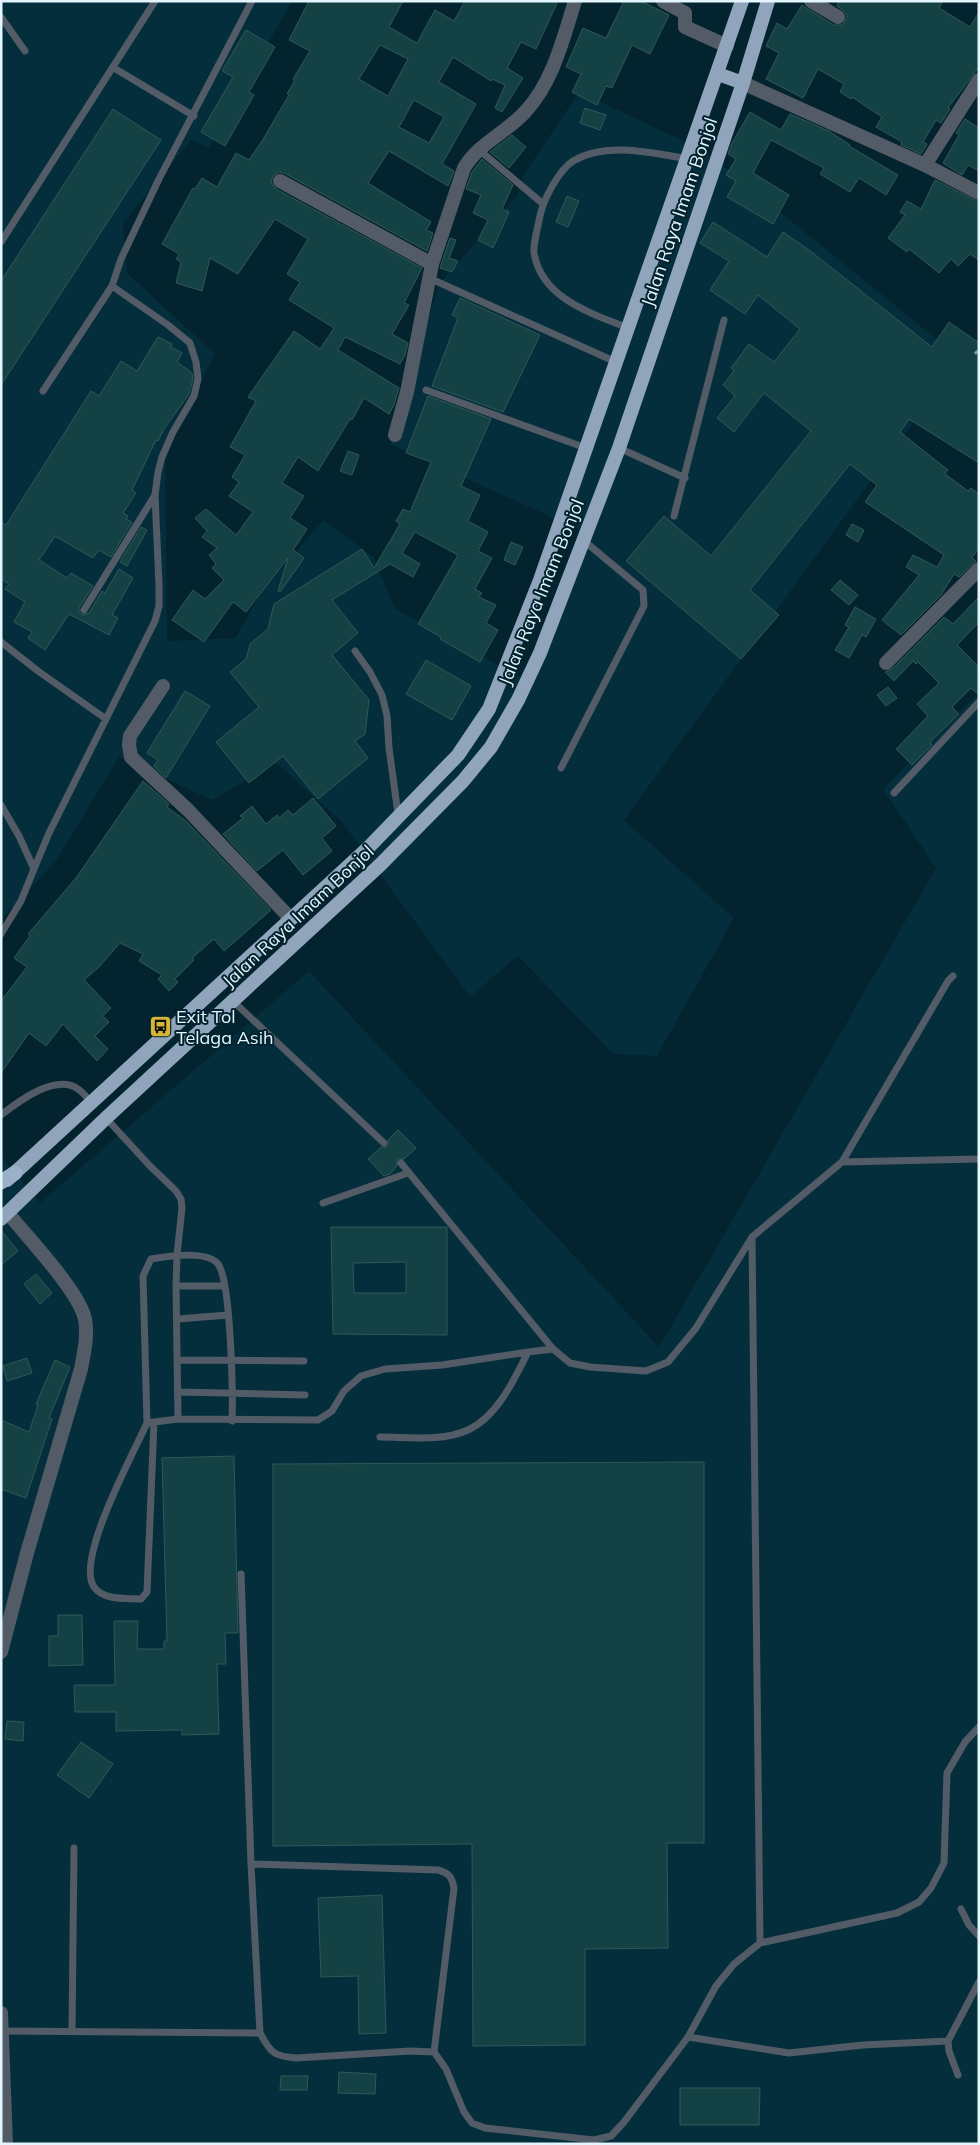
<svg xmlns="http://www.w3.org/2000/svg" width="980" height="2145" viewBox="0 0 980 2145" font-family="Mulish,sans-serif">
	<rect width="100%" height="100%" fill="#03232e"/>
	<path fill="#052e3c" d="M1 1H292L209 147 191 140 123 223 127 273 215 354 165 448 167 641 235 638 264 588 324 520 373 557 395 609 522 678 583 540 578 529 390 444 439 284 518 195 523 176 579 92 705 151 960 358 624 820 734 918 657 1056 613 1054 518 956 470 997 342 822 276 763 212 800 119 757 55 862 1 920Z
		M979 693V2144H1V1156L40 1203 309 971 659 1347 936 868 883 789Z"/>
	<path fill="#144244" stroke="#325758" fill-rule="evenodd" d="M309 1H403L389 27 417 43 435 10 454 21 465 1H558L536 49 521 42 507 68 523 78 502 112 495 108 505 85 492 79 491 81 453 57 439 82 476 104 442 164 454 171 448 186 389 151 368 183 431 222 426 230 433 233 427 251 284 173 279 172 273 176 271 182 276 189 422 268 404 303 409 305 392 334 408 343 405 355 400 364 345 337 338 350 399 388 394 405 389 414 364 398 352 420 350 419 318 471 298 457 282 483 304 496 290 518 307 529 293 550 304 558 280 592 278 591 288 558 246 612 233 602 204 642 172 620 193 590 205 599 224 580 212 568 216 564 209 555 217 548 202 537 207 531 195 518 206 509 236 535 253 512 229 496 239 482 232 477 245 455 230 447 256 401 248 397 294 331 320 349 334 328 289 300 300 282 287 274 308 239 275 219 238 274 210 258 202 291 176 283 181 262 176 259 179 254 162 244 193 188 195 189 202 178 217 187 236 153 249 160 262 141 289 95 287 94 295 80 293 79 310 51 289 40ZM380 45 408 59 388 96 359 79ZM414 100 444 117 429 143 399 127Z
		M624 1H641L669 15 650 54 632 45 612 88 606 86 597 105 572 92 581 74 566 67 583 28 606 38Z
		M839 1H943L939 8 970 27 979 12V67L948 108 950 109 941 123 936 120 923 142 927 144 921 154 901 145 902 142 876 127 882 117 852 97 851 99 840 92 844 84 818 69 803 98 766 79 779 53 766 46 777 23 787 29 802 5 834 25H842L847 17 845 12 837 6Z
		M246 30 275 47 249 92 254 95 225 146 201 132 233 77 222 71Z
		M585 108 606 115 600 130 580 123Z
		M113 109 161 140 1 385V281Z
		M750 112 781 130 790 114 829 131 850 145 849 146 898 175 886 195 859 178 850 192 820 174 824 168 771 140 753 173 789 195 773 224 727 197 736 181 726 175 736 159 728 154 732 143Z
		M965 119 979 128V171L968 165 962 175 943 163 959 135 956 133Z
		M512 135 526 147 509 168 490 152Z
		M482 159 513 185 502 209 509 212 493 248 478 240 488 220 473 213 481 195 466 189 472 172Z
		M935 180 979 202V260L970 254 958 266 951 259 939 273 909 249 907 252 888 238 905 215 900 212 907 201 921 209Z
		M567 196 579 201 568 227 556 222Z
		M713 222 767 257 783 232 809 250 932 347 949 322 979 343V463L909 419 900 432 948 470 945 474 968 491 971 488 979 494V548L972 558 976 561 959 577 954 574 941 595 901 635 882 620 919 575 906 567 913 555 937 567 944 555 865 502 877 485 850 464 750 590 779 615 741 659 626 561 664 516 711 556 811 431 764 393 734 432 717 418 735 396 723 385 734 371 731 368 749 344 774 362 800 329 758 295 745 314 710 290 729 261 700 243Z
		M450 238 456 240 449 258 458 261 452 272 440 268Z
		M460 298 540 335 503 412 432 386 458 318 452 315Z
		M158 337 172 344 171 347 182 353 177 362 192 373 193 379 189 394 164 429 158 441 156 440 132 490 136 493 123 513 128 516 126 519 132 522 111 557 99 550 93 558 55 536 39 560 67 578 71 573 93 586 79 608V612L83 615 89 613 102 591 105 593 119 569 133 578 112 615 118 618 109 635 69 614 45 650 28 638 32 632 14 622 25 602 5 589 9 584 1 579V522L6 525 91 391 99 396 121 361 137 371Z
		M428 396 491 419 461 486 480 495 468 521 488 532 478 551 492 558 475 589 482 593 479 597 496 605 486 623 498 630 480 662 440 639 441 637 418 624 458 555 415 532 402 553 420 564 413 577 390 564 332 600 358 633 332 655 369 700 365 734 355 741 368 758 318 799 283 756 249 783 216 742 259 707 230 672 246 659 250 644 268 629 274 604 362 549 374 568 400 524 396 521 403 509 410 512 431 462 406 453Z
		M348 451 359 455 352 475 340 471Z
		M852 524 864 530 858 542 846 535Z
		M141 527 147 530 127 566 120 562Z
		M511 542 523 547 515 565 504 560Z
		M840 580 858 595 849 605 831 590Z
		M979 597V622L957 645 979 667V695L971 688 952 707 959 714 930 742 932 745 912 765 896 749 928 716 917 704 939 683 918 662 916 664 913 661 894 681 885 672 892 669 944 617 953 624Z
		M855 607 876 619 866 637 862 635 849 658 835 650 849 627 845 625Z
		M426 660 471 686 452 720 406 694Z
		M888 687 897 698 886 706 877 695Z
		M185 691 210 706 166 778 154 766 158 760 147 753Z
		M143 781 169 804 167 807 186 821 271 910 224 951 214 939 192 958 194 960 175 979 178 982 169 991 158 979 162 975 139 961 143 954 120 943 99 967 84 980 111 1008 103 1016 109 1022 95 1036 108 1049 97 1061 63 1024 46 1046 29 1033 1 1073V1001L27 967 14 958 30 936 28 934 76 878Z
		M313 798 336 826 322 838 332 851 303 875 283 850 257 871 223 834 243 818 240 816 252 806 266 824 277 815 279 818 288 810 293 815Z
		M398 1130 416 1148 404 1159H397V1166L390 1174 384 1176 368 1159 381 1147H387L389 1144 388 1140Z
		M331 1227H447V1335L333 1334ZM406 1262V1293H354L353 1263Z
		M1 1230 18 1251 1 1265Z
		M36 1274 52 1293 40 1304 24 1284Z
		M27 1358 32 1373 7 1381 3 1366Z
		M55 1360 70 1367 49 1418 52 1419 26 1498 1 1489V1420L29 1432 38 1405 36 1404Z
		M234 1456 238 1633H225L226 1664H217L219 1734 182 1735V1730L116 1731V1712H75L74 1685H115L114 1621H138L137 1649H164V1641H167L162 1458Z
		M704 1462V1843H667L668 1948 585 1949V2045L473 2046 472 1844 273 1846V1464Z
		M58 1615H82L83 1665 49 1666V1636H58Z
		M7 1721 24 1722 23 1741 5 1739Z
		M81 1742 113 1764 89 1798 57 1775Z
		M382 1895 386 2033 359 2034 358 1976 321 1977 318 1898Z
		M339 2072 376 2074 375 2094 338 2093Z
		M281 2076H308L307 2090H280Z
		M680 2088H760L759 2125H680Z"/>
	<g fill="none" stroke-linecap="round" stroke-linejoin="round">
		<path stroke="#7c959e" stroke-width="3" stroke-dasharray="4 2.5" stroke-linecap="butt" d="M975 354 979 349"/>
		<path stroke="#535c66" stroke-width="7" d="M1 17 25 51
			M114 68 194 116
			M478 149 542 203
			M1 242 155 1
			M429 278 616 362
			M628 328C591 313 542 299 534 253 533 243 538 227 540 216 543 200 559 170 573 161 606 141 653 153 688 159
			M426 390 586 448
			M43 391 112 286 121 259 159 179 252 1
			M619 448 685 478
			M674 516 724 320
			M84 610 155 495
			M1 642 38 671 106 719
			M355 651 370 672 382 695 387 716 389 748 398 814
			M561 768 644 606 643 590 583 540
			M894 793 979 702
			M1 805 19 836 34 869 21 901 1 934
			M34 869 49 833 155 621 159 606V585L155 495 158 472 162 457 173 432 194 396 198 379 196 362 190 343 168 325 112 286
			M234 1002 384 1143
			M1 1115C19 1101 56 1073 78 1089 83 1092 87 1098 92 1103
			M106 1118 149 1165 176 1191 181 1199 182 1208 177 1255 176 1286 178 1419
			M842 1162 979 1159
			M401 1163 553 1349 570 1363 590 1367 646 1371 668 1362 696 1328 752 1237 842 1162 948 981 953 976
			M323 1203 408 1173
			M752 1237 760 1943
			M176 1286H225
			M178 1319 228 1315
			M177 1360 304 1361
			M178 1392 305 1395
			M154 1422 147 1592 141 1599C127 1598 104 1601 94 1587 75 1560 134 1452 147 1423Z
			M154 1422 178 1419 318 1420 332 1411 344 1391 361 1376 385 1369 442 1365 528 1352
			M147 1423 143 1276 151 1259C168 1256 207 1250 218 1264 231 1281 233 1395 232 1421
			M380 1437C407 1437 442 1442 468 1430 497 1417 514 1380 528 1352L553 1349
			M241 1574 251 1864 260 2033C271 2053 273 2056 296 2058L410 2051 434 2052 446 2069 464 2112 472 2123 485 2128 594 2140 611 2136 624 2122 688 2037 716 1986 734 1964 760 1943 897 1913 919 1902 931 1888 944 1863 947 1773 965 1742 979 1727
			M251 1864 438 1870C449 1873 452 1877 454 1888L434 2052
			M961 1909 969 1925 979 1936
			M2 2031 260 2033
			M72 2031 74 1848
			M688 2037 789 2053 863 2045 948 2041
			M958 2075 949 2051 948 2041 979 1982"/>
		<path stroke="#535c66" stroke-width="14" d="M663 1 685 13V27L727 46
			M811 1 838 17
			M743 83 925 165 979 193
			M925 165 979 80
			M280 181 432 264
			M395 435 407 392 432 264 464 168C479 143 506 133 525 112 553 82 563 39 575 1
			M886 663 979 569
			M163 686 130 736 129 745 131 757 188 810 290 918
			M1 1652 27 1553 81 1369C84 1353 88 1336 85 1319 79 1291 27 1237 8 1213
			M1 2013 6 2144"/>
		<path stroke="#90a5bb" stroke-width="14" d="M718 74 743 83
			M7 1180 367 849 458 755 489 709 540 580 742 1
			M1 1219 106 1118 380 865 463 781 491 747 518 700 540 653 619 448 743 83 768 1"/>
		<path stroke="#9bb1c9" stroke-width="15" d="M1 1182 15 1173"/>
	</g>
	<defs>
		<symbol id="bus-square" viewBox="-11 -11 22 22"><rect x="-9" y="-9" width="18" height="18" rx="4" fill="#d5b534" stroke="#03232e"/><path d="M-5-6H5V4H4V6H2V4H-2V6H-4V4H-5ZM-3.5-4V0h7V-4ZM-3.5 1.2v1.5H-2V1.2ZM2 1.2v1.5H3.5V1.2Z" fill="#111"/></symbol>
	</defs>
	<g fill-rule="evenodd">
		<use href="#bus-square" x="148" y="1014" width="25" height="25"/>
	</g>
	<g text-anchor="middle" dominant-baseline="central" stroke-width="4" stroke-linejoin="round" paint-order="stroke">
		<g font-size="18" fill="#e3f5fd" stroke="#03232e">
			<text transform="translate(679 212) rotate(-71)">Jalan Raya Imam Bonjol</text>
			<text transform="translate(541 592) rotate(-68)">Jalan Raya Imam Bonjol</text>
			<text transform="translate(298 916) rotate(-43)">Jalan Raya Imam Bonjol</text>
		</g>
		<g font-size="18" fill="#e3f5fd" stroke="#03232e" text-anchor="start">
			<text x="176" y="1016">Exit Tol<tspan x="176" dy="21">Telaga Asih</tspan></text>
		</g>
	</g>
	<rect width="980" height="2145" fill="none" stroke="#e3f5fd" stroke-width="5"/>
</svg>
